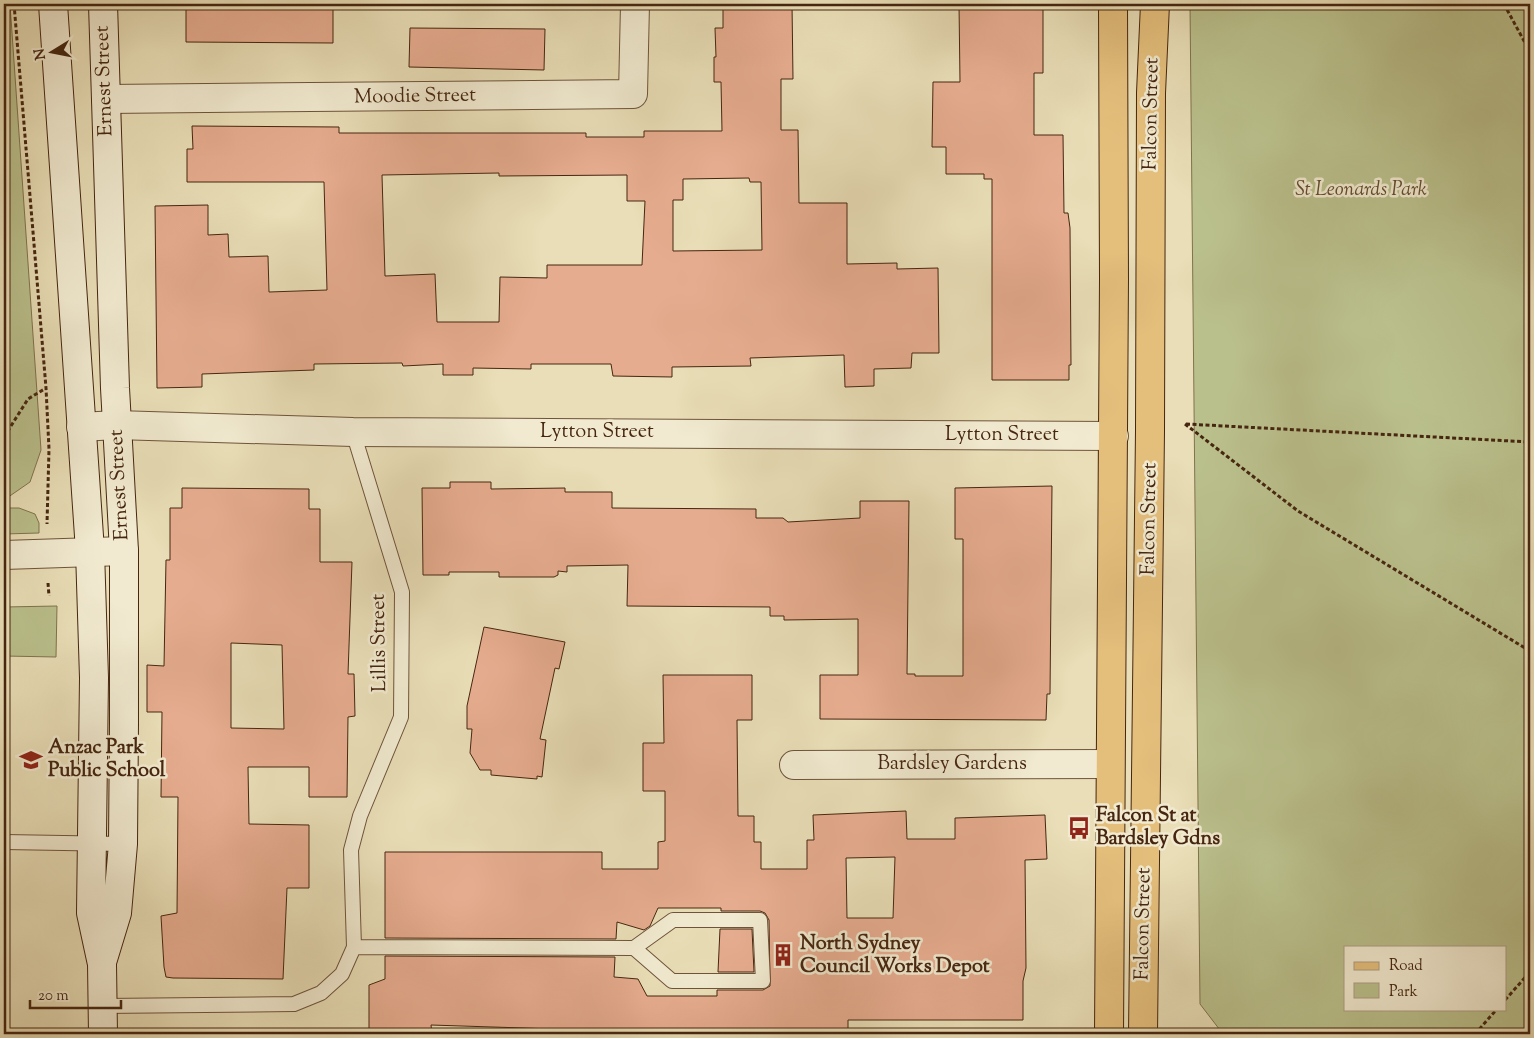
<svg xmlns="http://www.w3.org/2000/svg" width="1534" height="1038" viewBox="0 0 1534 1038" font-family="'Sorts Mill Goudy',serif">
	<rect width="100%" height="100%" fill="#e9deb7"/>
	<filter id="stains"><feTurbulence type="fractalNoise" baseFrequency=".004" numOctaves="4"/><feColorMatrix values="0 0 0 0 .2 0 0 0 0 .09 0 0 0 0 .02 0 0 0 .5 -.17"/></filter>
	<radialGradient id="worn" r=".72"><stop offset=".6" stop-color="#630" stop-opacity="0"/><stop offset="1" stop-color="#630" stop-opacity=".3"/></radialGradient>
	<path fill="#bac08c" stroke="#80734e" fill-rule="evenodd" d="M4 4H10L41 450 30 482 4 500Z
		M1190 4H1530V1034H1223L1200 1004ZM1345 947H1505V1009H1345Z
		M4 508H19L35 514 39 523V533L4 534Z
		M57 606 56 657 4 656V607Z"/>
	<path fill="#e6ac8f" stroke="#462610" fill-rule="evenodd" d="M186 4H333V43L186 42Z
		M723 4H792L793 79H781V130H798L799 203H847V264L897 263V269L938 268 939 353H912L911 368 874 369V386L845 387 844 355 750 358 751 366 672 367V377L613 376 611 364H531V369L473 368V375H443V364L403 366 402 363 314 364V370L202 374V387L157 388 155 206 208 205V235L228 234 229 257 268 256 269 292 327 290 324 182H187V149H193L192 126 339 127V133H586V137H644V131H722L721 82H714V57H716L715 28H723ZM499 173V176L627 175V201H645L642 265H547V278L500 277 499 322H437L435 274 385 276 382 175ZM749 178 750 182H761L762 250 673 251V200H683V179Z
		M959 4H1043V73H1034V135H1063L1064 213H1068L1070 228 1071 365H1069V380H992V179H984V174H946V147H932L933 82H960Z
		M410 28 545 29 544 70 409 67Z
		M450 482H491V489L565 488V492H612V508L756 509V518H783L788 522 860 518V501H909L907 674H915V676H963V539H955V488L1052 486 1050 694H1047L1046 720 820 719V675H858V619L784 620V616H770V607L627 606 628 565 567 566V572L558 571V575L554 577H499V572H449V575H423L422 488H450Z
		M182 488 309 489V509H320V562H352L348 674H354L355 716 348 717 347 797H309V767H248L249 824 309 825V888H287L283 979 173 978 166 977 164 967 161 916 177 913 178 797H161L162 712H147V665L164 666 166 560H170V508H182ZM231 643 282 645 284 729 231 728Z
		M484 627 565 642 559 669 555 668 540 739 546 740 542 777 537 776V779L491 775V770H480L470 753 472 729H467V706Z
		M663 675H752V720H737L738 816H754V842H761V869H807V840H814L813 815 906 811 907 839H955V818L1045 815 1047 859 1025 860 1026 968 1023 981V1020H848V1034L615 1031V1034H553L554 1029 431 1025 432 1034H369V985L385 979V956L615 957 614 977 638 979 647 996H717V990H763L770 986 769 920 765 913 760 911H721V908H658L650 926 644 930 617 922 616 939 385 938V852H602V869H658V842L665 841V791H643V743H664ZM895 857 893 918H847L846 858Z
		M720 929H752L754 972H718Z"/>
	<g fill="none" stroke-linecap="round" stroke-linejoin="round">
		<defs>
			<path id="service" d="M4 842 123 844
				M354 947 634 948 673 920H760L763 981H672L634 948
				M102 1006 294 1004 321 993 342 974 354 947 351 850 360 816 401 717 402 592 353 432"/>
			<path id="minor" d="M106 99 633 94 635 4
				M81 427 116 425 353 432 1114 436
				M4 555 124 551
				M794 765 1110 764"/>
			<path id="secondary" d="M53 4 90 551 94 678 91 913 102 964 103 1034
				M103 959 117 913 123 844 124 723V551L115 388 103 4"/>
			<path id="primary" d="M1109 1034 1114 279 1113 4
				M1143 1034 1150 431 1151 93 1155 4"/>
		</defs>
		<use href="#service" stroke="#6f543a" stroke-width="16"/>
		<use href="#minor" stroke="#6f543a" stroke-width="30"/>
		<use href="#secondary" stroke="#462610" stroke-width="30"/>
		<use href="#primary" stroke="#462610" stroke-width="30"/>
		<path stroke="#462610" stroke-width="3" stroke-dasharray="4 2.5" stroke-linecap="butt" d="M14 4 46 388 49 449 47 524
			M1504 4 1530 52
			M1185 424 1298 511 1530 651
			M1186 424 1530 442
			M4 437 28 399 46 388
			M48 583 49 596
			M1505 1000 1530 972
			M1475 1034 1497 1009"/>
		<use href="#service" stroke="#f1ead0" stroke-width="14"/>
		<use href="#minor" stroke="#f1ead0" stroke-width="28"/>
		<use href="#secondary" stroke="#f1ead0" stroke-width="28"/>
		<use href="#primary" stroke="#e4bf7c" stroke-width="28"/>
	</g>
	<defs>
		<symbol id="school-bare" viewBox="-9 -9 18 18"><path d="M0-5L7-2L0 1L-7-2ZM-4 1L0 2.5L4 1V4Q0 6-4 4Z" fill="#8f2418" stroke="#f1ead0" stroke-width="2.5" paint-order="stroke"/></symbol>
		<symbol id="bus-bare" viewBox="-9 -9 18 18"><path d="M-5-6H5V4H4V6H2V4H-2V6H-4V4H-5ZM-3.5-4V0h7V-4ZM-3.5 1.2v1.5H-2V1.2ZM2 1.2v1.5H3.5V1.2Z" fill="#8f2418" stroke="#f1ead0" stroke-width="2.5" paint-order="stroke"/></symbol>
		<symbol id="building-bare" viewBox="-9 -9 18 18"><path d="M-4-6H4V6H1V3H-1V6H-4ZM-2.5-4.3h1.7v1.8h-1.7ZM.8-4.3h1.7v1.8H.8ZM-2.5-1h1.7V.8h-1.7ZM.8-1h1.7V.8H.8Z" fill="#8f2418" stroke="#f1ead0" stroke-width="2.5" paint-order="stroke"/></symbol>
	</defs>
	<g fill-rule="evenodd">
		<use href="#school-bare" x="15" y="744" width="32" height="32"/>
		<use href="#bus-bare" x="1063" y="812" width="32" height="32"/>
		<use href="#building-bare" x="767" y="939" width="32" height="32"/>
	</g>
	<g text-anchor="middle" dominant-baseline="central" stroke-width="5" stroke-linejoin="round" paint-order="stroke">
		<g font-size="20" fill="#462610" stroke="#f1ead0">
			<text transform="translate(105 81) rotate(-92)">Ernest Street</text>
			<text transform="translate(415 97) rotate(-1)">Moodie Street</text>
			<text transform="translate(1152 114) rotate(-89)">Falcon Street</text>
			<text x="597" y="432">Lytton Street</text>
			<text x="1002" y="435">Lytton Street</text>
			<text transform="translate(120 485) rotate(-93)">Ernest Street</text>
			<text transform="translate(1150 519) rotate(-89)">Falcon Street</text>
			<text transform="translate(380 643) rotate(-91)">Lillis Street</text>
			<text x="952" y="764">Bardsley Gardens</text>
			<text transform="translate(1144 924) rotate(-89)">Falcon Street</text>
		</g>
		<g font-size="20" font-style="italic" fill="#634c2f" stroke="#f1ead0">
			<text x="1361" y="190">St Leonards Park</text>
		</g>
		<g font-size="20" font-weight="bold" fill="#462610" stroke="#f1ead0" text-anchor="start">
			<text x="48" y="748">Anzac Park<tspan x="48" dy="23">Public School</tspan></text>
			<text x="1096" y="816">Falcon St at<tspan x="1096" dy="23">Bardsley Gdns</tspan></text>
			<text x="800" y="944">North Sydney<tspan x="800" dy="23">Council Works Depot</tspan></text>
		</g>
	</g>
	<rect width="1534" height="1038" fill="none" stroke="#e9deb7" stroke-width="20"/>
	<rect x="5" y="5" width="1524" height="1028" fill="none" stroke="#462610" stroke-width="2.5"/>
	<rect x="10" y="10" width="1514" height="1018" fill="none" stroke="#462610"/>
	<rect x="1344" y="946" width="162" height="65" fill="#f1ead0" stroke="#ad9c83"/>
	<rect x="1354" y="962" width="25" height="8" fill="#e4bf7c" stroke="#ad9c83"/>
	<text x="1389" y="970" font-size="15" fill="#462610">Road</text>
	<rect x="1354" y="983" width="25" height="15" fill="#bac08c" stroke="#ad9c83"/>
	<text x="1389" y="996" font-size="15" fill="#462610">Park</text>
	<g transform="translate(52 52) rotate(260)" stroke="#f1ead0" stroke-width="4" paint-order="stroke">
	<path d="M0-4L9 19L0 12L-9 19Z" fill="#462610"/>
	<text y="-8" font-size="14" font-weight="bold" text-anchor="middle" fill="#462610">N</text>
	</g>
	<path d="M30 1000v8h91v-8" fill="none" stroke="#462610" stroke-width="2.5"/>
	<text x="38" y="1000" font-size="15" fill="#462610" stroke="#f1ead0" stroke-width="4" paint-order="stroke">20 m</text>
	<rect width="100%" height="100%" filter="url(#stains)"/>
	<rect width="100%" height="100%" fill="url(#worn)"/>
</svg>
